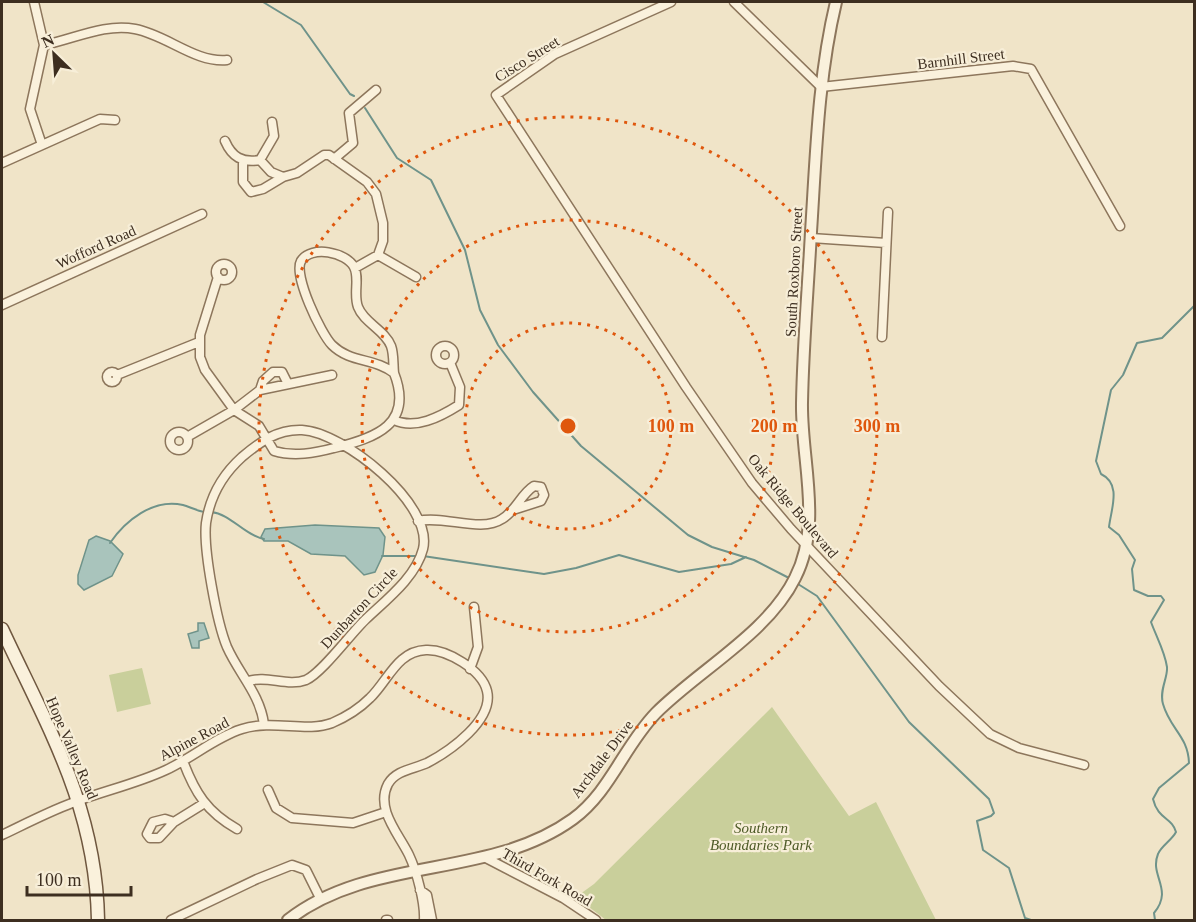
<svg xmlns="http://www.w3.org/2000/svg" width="1196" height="922" viewBox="0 0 1196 922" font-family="Georgia,serif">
	<rect width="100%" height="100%" fill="#f0e4c8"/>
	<path fill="#c9cf9b" d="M142 668 151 704 117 712 109 675Z
		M772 707 849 816 876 802 936 920H606L576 897 594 884Z"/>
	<path fill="#a9c4bc" stroke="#6f938a" stroke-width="1.5" d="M315 525 379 528 385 537 383 555 375 572 364 575 345 556 311 554 288 541H264L261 537 265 529Z
		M96 536 110 541 123 554 112 576 84 590 78 584V575L89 540Z
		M198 623H204L209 638 199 641V648H192L188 634 198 631Z"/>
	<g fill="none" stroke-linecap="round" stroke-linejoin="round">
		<path stroke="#6f938a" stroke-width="2" d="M263 2 301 25 350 94 354 96
			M365 108 397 158 431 180 465 250 480 310 498 345 533 392 581 446 688 535 712 547 754 560 789 578
			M211 512C231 514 244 535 264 539
			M110 543C125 521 153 498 183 505 190 507 197 511 205 512
			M382 556H418
			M423 556 544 574 576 568 619 555 679 572 731 564 746 557
			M798 584 817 596 909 722 989 799 994 813 991 816 977 821 983 850 1009 868 1025 918 1031 920
			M1155 920 1154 913C1174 889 1149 876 1158 854 1161 846 1172 840 1176 832 1172 817 1158 820 1153 799L1159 788 1189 763C1188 736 1170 729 1163 704 1159 690 1168 678 1167 667 1165 652 1156 636 1151 622L1164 600 1161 596H1148L1134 590 1132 569 1135 560 1119 535 1109 527C1111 509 1122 484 1101 474L1096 461 1111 390 1123 375 1137 343 1162 338 1194 306"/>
		<defs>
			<path id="minor" d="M34 2 44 45 30 109 42 145
				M671 2 555 54 496 95 686 387 752 483 791 529 939 686 990 734 1019 748 1084 765
				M734 2 821 87 1013 66 1031 69 1120 226
				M44 45C74 39 105 23 135 29 167 35 195 63 227 60
				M225 141C232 157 242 163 260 160L274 136 272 122
				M334 159 353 143 349 113 376 90
				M243 160V182L251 192 263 189 283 177
				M260 160 271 172 283 177 297 173 324 155H329L367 182 376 194 383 223V241L378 255 355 268
				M2 163 100 119 115 120
				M811 238 886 243
				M378 255 416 277
				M216 272a8 8 0 1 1 16 0a8 8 0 1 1-16 0Z
				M218 277 200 335V357L205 370 234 410 259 426 274 451C294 457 315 453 334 448 376 438 414 424 394 373 375 358 350 363 332 345 321 334 293 275 301 261 311 245 346 252 354 267 360 278 353 294 358 307 364 323 385 330 391 346 394 354 393 364 394 373
				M2 305 202 214
				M882 337 888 212
				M436 355a9 9 0 1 1 18 0a9 9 0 1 1-18 0Z
				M107 377a5 5 0 1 1 10 0a5 5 0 1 1-10 0Z
				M117 375 199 342
				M260 390 263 381 273 372H282L288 384
				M394 420C415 430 440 417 459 405L460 387 451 365
				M170 441a9 9 0 1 1 18 0a9 9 0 1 1-18 0Z
				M187 437 234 410 260 390 332 375
				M418 521C444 515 481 533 502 519 516 511 521 494 534 486L541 487 544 495 541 501 516 509
				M470 669 478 647 474 607
				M248 681C268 675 287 687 306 680 322 673 351 633 366 619 386 600 416 577 423 549 434 504 343 432 302 430 277 429 260 442 242 457 222 475 210 496 206 523 203 549 217 623 227 647 239 674 260 694 264 724
				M183 761C195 793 207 812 237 829
				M268 790 276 808 292 818 353 823 386 812
				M174 822 159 838H150L147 834 153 822 165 819 174 822 203 804
				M2 835C25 824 48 812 72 803 103 791 136 784 166 770 192 758 216 737 242 729 274 719 306 733 332 723 346 717 360 708 370 698 388 681 397 651 426 650 447 649 482 670 487 691 494 720 450 751 427 763 414 769 396 770 388 784 375 809 399 834 409 855 417 872 425 903 424 920
				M484 857 563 898 596 920
				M420 890 427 895 432 920
				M171 920 257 879 292 865 306 870 321 900
				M386 920H388"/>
			<path id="tertiary" d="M288 920C371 855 489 880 573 819 610 792 624 746 656 713 699 670 768 633 795 578 823 523 801 461 802 403 803 346 808 289 811 232 816 155 818 77 836 2"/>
			<path id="secondary" d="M2 629C48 728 96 807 98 920"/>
		</defs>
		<use href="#minor" stroke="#8d765c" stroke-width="11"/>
		<use href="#tertiary" stroke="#8d765c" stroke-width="14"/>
		<use href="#secondary" stroke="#6f573f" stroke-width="15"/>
		<use href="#minor" stroke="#faf1dc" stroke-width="8"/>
		<use href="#tertiary" stroke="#faf1dc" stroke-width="10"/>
		<use href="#secondary" stroke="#faf1dc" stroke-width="12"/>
	</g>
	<g fill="none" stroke="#df570d" stroke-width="3" stroke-dasharray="3 6">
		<circle cx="568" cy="426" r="103"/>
		<circle cx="568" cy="426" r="206"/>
		<circle cx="568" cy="426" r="309"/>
	</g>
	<g text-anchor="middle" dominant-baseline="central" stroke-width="4.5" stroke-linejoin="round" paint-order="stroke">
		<g font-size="15" fill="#3d2e20" stroke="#f7eed8">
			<text transform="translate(527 59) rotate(-32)">Cisco Street</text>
			<text transform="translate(961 59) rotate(-7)">Barnhill Street</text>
			<text transform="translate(96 247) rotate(-24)">Wofford Road</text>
			<text transform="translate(794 272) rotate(-87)">South Roxboro Street</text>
			<text transform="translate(793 506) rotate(50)">Oak Ridge Boulevard</text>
			<text transform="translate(359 608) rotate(-47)">Dunbarton Circle</text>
			<text transform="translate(194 739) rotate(-28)">Alpine Road</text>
			<text transform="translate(72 748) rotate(67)">Hope Valley Road</text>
			<text transform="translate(602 759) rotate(-53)">Archdale Drive</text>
			<text transform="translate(547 877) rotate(30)">Third Fork Road</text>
		</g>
		<g font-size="15" font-style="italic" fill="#4d5a26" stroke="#f7eed8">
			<text x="761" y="828">Southern<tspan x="761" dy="17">Boundaries Park</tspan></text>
		</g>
	</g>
	<circle cx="568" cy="426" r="9" fill="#df570d" stroke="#f7eed8" stroke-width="3"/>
	<g font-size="18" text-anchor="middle" font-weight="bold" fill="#df570d" stroke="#f7eed8" stroke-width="4.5" stroke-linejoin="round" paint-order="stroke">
		<text x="671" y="432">100 m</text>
		<text x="774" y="432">200 m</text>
		<text x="877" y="432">300 m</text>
	</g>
	<rect width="1196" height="922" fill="none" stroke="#3d2e20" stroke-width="6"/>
	<g transform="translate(54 54) rotate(335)" stroke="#f7eed8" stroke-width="4.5" paint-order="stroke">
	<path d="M0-4.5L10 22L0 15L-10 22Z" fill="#3d2e20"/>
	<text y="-9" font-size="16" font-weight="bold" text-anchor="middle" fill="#3d2e20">N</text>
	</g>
	<path d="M27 886v9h104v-9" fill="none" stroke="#3d2e20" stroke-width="3"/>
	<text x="36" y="886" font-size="18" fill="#3d2e20" stroke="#f7eed8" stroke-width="4.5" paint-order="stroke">100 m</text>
</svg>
